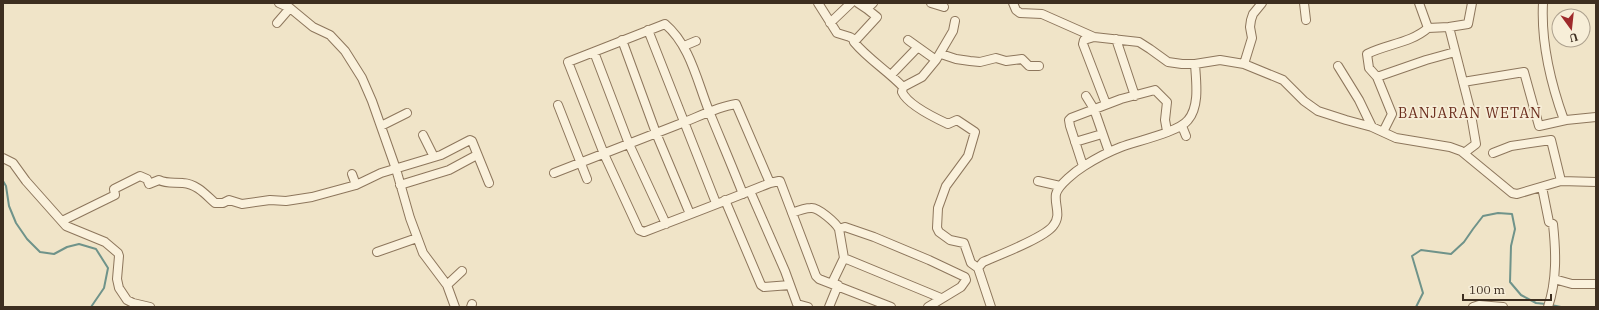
<svg xmlns="http://www.w3.org/2000/svg" width="1599" height="310" viewBox="0 0 1599 310" font-family="'IBM Plex Serif',serif">
	<rect width="100%" height="100%" fill="#f0e4c8"/>
	<g fill="none" stroke-linecap="round" stroke-linejoin="round">
		<path stroke="#6f938a" stroke-width="2" d="M3 181 6 186 9 206 16 223 27 239 40 252 54 254 67 247 79 244 96 249 108 268 104 288 91 307
			M1551 305 1561 307
			M1416 307 1423 293 1412 256 1421 250 1451 254 1464 242 1473 229 1483 216 1498 213 1512 214 1515 229 1511 246 1510 282 1521 295 1536 303 1546 304"/>
		<defs>
			<path id="minor" d="M279 3 290 8 313 27 330 35 345 51 362 78 372 101 396 169 410 218 423 253 447 285 455 307
				M818 3 837 33 850 37 855 40
				M858 3 867 9 873 3
				M931 3 944 7
				M1013 3 1016 10 1020 13 1042 14 1094 37 1139 42 1150 49 1168 62 1182 64H1195L1220 60 1244 64 1283 80 1304 101 1318 111 1346 120 1372 127 1396 138 1450 147 1461 151 1512 193 1517 194 1561 181 1596 182
				M1304 3 1306 20
				M1419 3 1428 28 1449 27
				M1543 3C1541 41 1551 84 1564 120
				M867 9 877 17 854 42C868 59 888 71 903 87L922 77 936 60
				M277 23 290 8
				M830 23 851 3
				M648 30 716 203
				M1094 37 1084 40 1083 44 1106 104
				M1116 39 1135 96
				M622 40 656 133 690 214
				M908 40 936 60 953 31 955 21
				M684 46 696 41
				M594 52 629 144 666 224
				M941 54 956 59 970 61 980 62 996 58 1006 61 1022 59 1029 66H1039
				M1244 64 1252 38 1250 27 1251 20 1253 14 1262 3
				M1338 66 1359 100 1372 127
				M891 75 917 48
				M1377 77 1369 68 1367 54C1387 44 1411 43 1428 28
				M1463 82 1524 72 1539 126 1566 120 1596 117
				M903 87 902 92C908 105 935 118 948 124L957 120 975 132 968 156 946 186 938 208 937 228 939 232 950 240 964 243 971 263 978 268 991 307
				M1086 96 1094 109 1109 152
				M558 105 587 179
				M381 126 407 113
				M1182 126 1186 136
				M1383 132 1392 114 1377 77 1426 60 1455 52
				M423 135 434 157
				M1075 142 1102 134
				M1464 153 1476 144 1470 109 1449 27 1468 24 1472 3
				M1493 153 1511 146 1551 140 1561 181
				M3 158 13 163 26 181 66 226 105 242 118 253 119 256 117 279 119 288 127 300 133 303 150 307
				M1083 166 1070 126 1069 120 1071 118 1121 99 1155 90 1167 102 1165 120 1167 131
				M554 173C595 157 636 141 677 125 696 118 716 107 736 104L770 183C728 200 686 216 644 232L639 230 604 154 568 62 665 24C690 45 697 81 709 111 720 138 732 166 743 194
				M352 174 356 185
				M1038 181 1060 186
				M770 183 779 181H780L816 276 819 279 891 307
				M400 185 449 170 475 156
				M1542 187 1549 222 1553 224C1556 252 1557 280 1548 307
				M750 191 785 271 797 304 808 307
				M725 200 761 285 764 287 790 285
				M792 213C797 211 805 208 811 208 818 207 836 223 839 229
				M62 221 115 195 114 189 140 176 147 179 149 184 159 180C167 184 174 182 183 183 197 184 206 195 215 203H223L229 200 242 204 270 200 286 201 312 197 356 185 381 173 441 155 470 140 472 141 489 183
				M377 252 417 238
				M844 258 941 298
				M978 268 983 262C999 255 1044 238 1053 226 1062 215 1054 205 1056 194 1058 185 1076 171 1084 166 1095 159 1108 152 1121 147 1137 141 1179 132 1188 120 1200 106 1196 81 1195 64
				M1554 279 1572 284H1596
				M832 283 844 258 839 229 845 227 874 237 929 260 965 277 966 280 961 287 928 307
				M447 285 462 271
				M471 307 472 304
				M829 307 838 285
				M1473 307 1479 305 1503 307"/>
		</defs>
		<use href="#minor" stroke="#8d765c" stroke-width="10"/>
		<use href="#minor" stroke="#faf1dc" stroke-width="8"/>
	</g>
	<g text-anchor="middle" dominant-baseline="central" stroke-width="3.5" stroke-linejoin="round" paint-order="stroke">
		<g font-size="14" letter-spacing="1" fill="#6b2e1e" stroke="#f7eed8">
			<text x="1470" y="113">BANJARAN WETAN</text>
		</g>
	</g>
	<rect width="1599" height="310" fill="none" stroke="#3d2e20" stroke-width="8"/>
	<g transform="translate(1571 28) rotate(165)"><circle r="19" fill="#f7eed8" stroke="#ada18e"/>
	<path d="M0-3L7 15L0 10L-7 15Z" fill="#9e2a2b"/>
	<text y="-6" font-size="11" font-weight="bold" text-anchor="middle" fill="#3d2e20">U</text>
	</g>
	<path d="M1463 294v6h88v-6" fill="none" stroke="#3d2e20" stroke-width="2"/>
	<text x="1469" y="294" font-size="12" fill="#3d2e20" stroke="#f7eed8" stroke-width="3" paint-order="stroke">100 m</text>
</svg>
